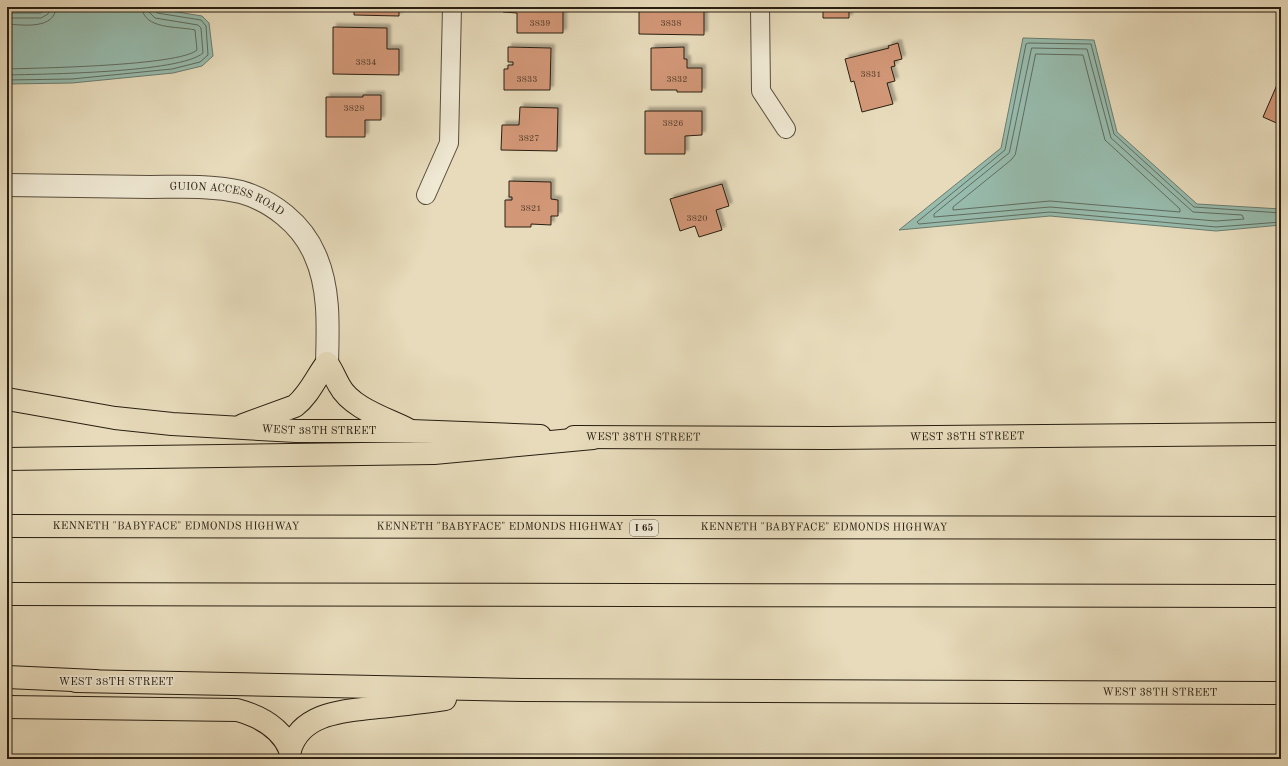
<svg xmlns="http://www.w3.org/2000/svg" width="1288" height="766" viewBox="0 0 1288 766" font-family="'Old Standard TT',serif">
	<defs>
		<filter id="shadow"><feDropShadow dx="3.5" dy="-3.5" stdDeviation="1" flood-color="#0004"/></filter>
	</defs>
	<rect width="100%" height="100%" fill="#e7dbbb"/>
	<filter id="stains"><feTurbulence type="fractalNoise" baseFrequency=".005" numOctaves="4"/><feColorMatrix values="0 0 0 0 .2 0 0 0 0 .09 0 0 0 0 .02 0 0 0 .5 -.17"/></filter>
	<radialGradient id="worn" r=".72"><stop offset=".6" stop-color="#630" stop-opacity="0"/><stop offset="1" stop-color="#630" stop-opacity=".3"/></radialGradient>
	<path fill="#97bbad" stroke="#6b7c6f" d="M146 7 202 16 209 23 213 56 202 66 173 73 72 83 7 84V10Z
		M1023 38 1094 40 1117 132 1197 204 1281 209V225L1216 231 1050 216 899 230 1001 148Z"/>
	<g fill="none" stroke-linecap="round" stroke-linejoin="round">
		<path stroke="#606c5f" stroke-width="1" d="M7 13H41L44 11 45 7
			M7 18H41L48 14 50 7
			M7 24C23 25 55 30 56 7
			M1032 48 1087 49 1111 138 1193 212 1242 215 1244 219 1216 221 1050 207 934 217V214L1009 153Z
			M1036 54 1083 55 1105 140 1180 209V212L1050 201 953 210V207L1011 160 1015 155Z
			M7 69C37 68 179 66 197 50L195 30C178 26 143 30 142 7
			M7 75C43 74 180 73 203 53L201 28 198 25 155 18 150 13 148 7
			M7 80 72 79 172 69 200 62 208 55 206 26 201 20 157 13 153 7
			M1281 213 1194 207 1114 134 1091 44 1028 43 1026 44 1005 150 917 222 919 224 1050 212 1216 227 1281 222"/>
	</g>
	<path fill="#d29777" stroke="#281e11" filter="url(#shadow)" d="M354 7H399V16L354 15Z
		M503 7H563V33H517V13L503 12Z
		M639 7H690V11H704V35L639 34Z
		M823 7H849V18H823Z
		M333 27 387 28V49H399V75L333 74Z
		M898 43 902 59 894 61 895 66 891 67 895 81 887 83 893 104 862 112 854 81 851 82 845 59 889 48 888 46Z
		M508 47 551 48 550 90H504V69H508V65H513V62H508Z
		M684 47V59H687V68H702V92H677V90H651V48Z
		M1280 78H1281V125L1263 117Z
		M363 95H381V120H365V137H326V97H363Z
		M520 107 558 108 557 151 501 150 502 125H519Z
		M645 111H702V135L685 136V154H645Z
		M509 181 551 182V199L558 200V216H551V225L531 224V227H505V200H512V197H509Z
		M722 184 729 206 716 210 722 230 699 237 695 226 680 231 670 199Z"/>
	<g fill="none" stroke-linecap="round" stroke-linejoin="round">
		<defs>
			<path id="minor" d="M760 7 761 91 786 129
				M426 195 449 143 452 7"/>
			<g id="tertiary">
				<path id="s1" d="M7 185C55 186 102 186 150 187 180 187 211 185 241 192 272 201 302 224 315 255 330 288 328 327 327 363"/>
			</g>
			<g id="primary">
				<path id="s2" d="M7 399 115 418 172 424 296 431H411L540 436"/>
				<path d="M243 425 295 406C310 394 316 377 327 363 332 370 335 378 339 385 351 408 385 418 407 429"/>
				<path id="s3" d="M574 437 828 438 1281 434"/>
				<path id="s4" d="M76 681 524 690 1281 693"/>
				<path d="M7 707 237 710C259 716 281 727 290 750"/>
				<path d="M290 750C301 712 345 711 378 707 400 705 423 702 445 699"/>
			</g>
			<g id="motorway">
				<path d="M7 459 434 453 593 438"/>
				<path id="s5" d="M7 526 1281 528"/>
				<path d="M7 594 1281 596"/>
				<path d="M7 677 95 681"/>
			</g>
		</defs>
		<use href="#minor" stroke="#584d3c" stroke-width="20"/>
		<use href="#tertiary" stroke="#584d3c" stroke-width="24"/>
		<use href="#primary" stroke="#281e11" stroke-width="24"/>
		<use href="#motorway" stroke="#281e11" stroke-width="24"/>
		<use href="#minor" stroke="#efe8d3" stroke-width="18"/>
		<use href="#tertiary" stroke="#efe8d3" stroke-width="22"/>
		<use href="#primary" stroke="#e7dbbb" stroke-width="22"/>
		<use href="#motorway" stroke="#e7dbbb" stroke-width="22"/>
	</g>
	<g text-anchor="middle" dominant-baseline="central" stroke-width="3.5" stroke-linejoin="round" paint-order="stroke">
		<g font-size="9" fill="#523c2a">
			<text x="540" y="23">3839</text>
			<text x="671" y="23">3838</text>
			<text x="366" y="62">3834</text>
			<text x="871" y="74">3831</text>
			<text x="527" y="79">3833</text>
			<text x="677" y="79">3832</text>
			<text x="354" y="108">3828</text>
			<text x="673" y="123">3826</text>
			<text x="529" y="138">3827</text>
			<text x="531" y="208">3821</text>
			<text x="697" y="218">3820</text>
		</g>
		<rect fill="#efe8d3" stroke="#645b4b" stroke-width="1" x="630" y="520" width="28" height="16" rx="3"/>
		<g font-size="10" font-weight="bold" fill="#281e11">
			<text x="644" y="528">I 65</text>
		</g>
		<g font-size="11" fill="#281e11" stroke="#efe8d3">
			<text stroke="none"><textPath href="#s1" startOffset="222">GUION ACCESS ROAD</textPath></text>
			<text stroke="none"><textPath href="#s2" startOffset="314">WEST 38TH STREET</textPath></text>
			<text stroke="none"><textPath href="#s3" startOffset="69">WEST 38TH STREET</textPath></text>
			<text stroke="none"><textPath href="#s3" startOffset="393">WEST 38TH STREET</textPath></text>
			<text stroke="none"><textPath href="#s5" startOffset="169">KENNETH "BABYFACE" EDMONDS HIGHWAY</textPath></text>
			<text stroke="none"><textPath href="#s5" startOffset="493">KENNETH "BABYFACE" EDMONDS HIGHWAY</textPath></text>
			<text stroke="none"><textPath href="#s5" startOffset="817">KENNETH "BABYFACE" EDMONDS HIGHWAY</textPath></text>
			<text x="116" y="682">WEST 38TH STREET</text>
			<text stroke="none"><textPath href="#s4" startOffset="1084">WEST 38TH STREET</textPath></text>
		</g>
	</g>
	<rect width="1288" height="766" fill="none" stroke="#e7dbbb" stroke-width="24"/>
	<rect x="8" y="8" width="1272" height="750" fill="none" stroke="#281e11" stroke-width="2"/>
	<rect x="12" y="12" width="1264" height="742" fill="none" stroke="#281e11"/>
	<rect width="100%" height="100%" filter="url(#stains)"/>
	<rect width="100%" height="100%" fill="url(#worn)"/>
</svg>
